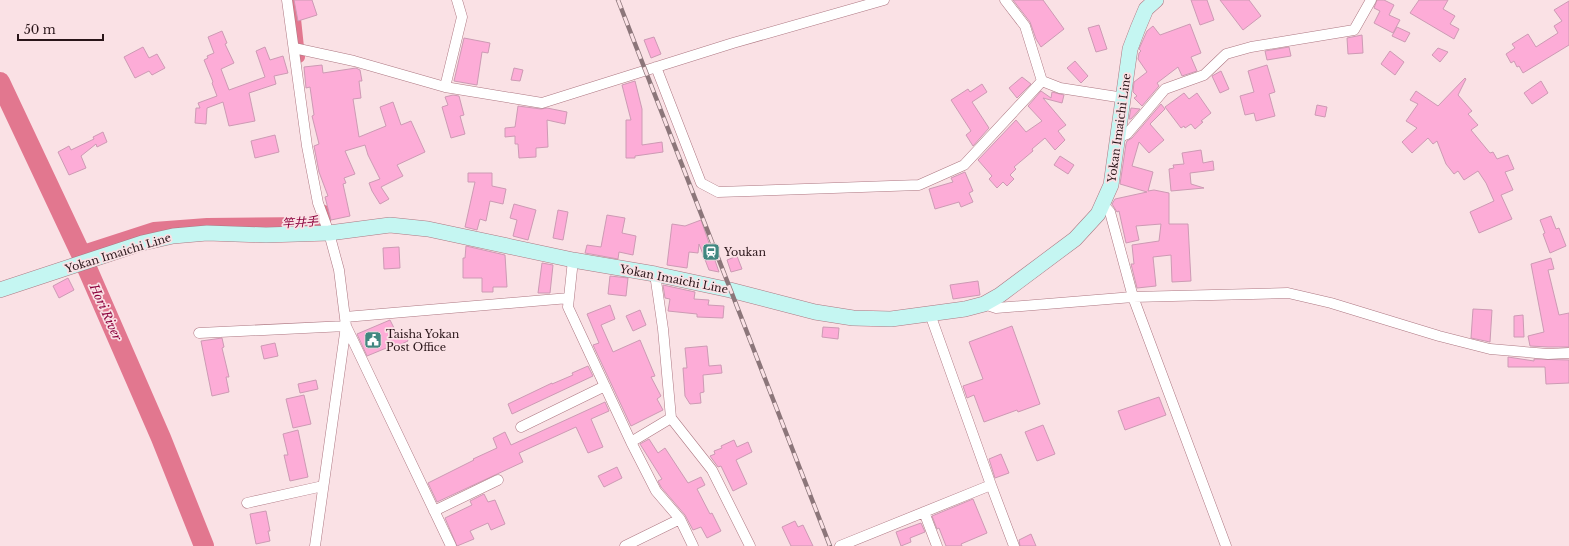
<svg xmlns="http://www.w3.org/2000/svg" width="1569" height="546" viewBox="0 0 1569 546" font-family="'Libre Baskerville','Noto Sans JP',serif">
	<rect width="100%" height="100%" fill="#fae1e5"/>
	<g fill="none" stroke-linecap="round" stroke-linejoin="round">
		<path stroke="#e2778f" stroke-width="12" d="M293 0 299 57
			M80 252 154 228 207 224 312 223 325 220 324 211"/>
		<path stroke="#e2778f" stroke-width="20" d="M0 82 80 252 161 438 204 546"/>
	</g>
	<path fill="#fdacd7" stroke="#cd9ab4" d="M294 0H312L317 15 298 21Z
		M1013 0H1043L1064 29 1041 47 1036 39 1030 22Z
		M1191 0H1207L1214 20 1200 25Z
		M1220 0H1249L1261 16 1243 30Z
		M1377 0H1384L1394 5 1389 15 1400 20 1393 33 1374 23 1380 11 1374 8Z
		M1419 0H1448L1443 9 1455 16 1450 24 1459 29 1454 39 1410 13Z
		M1569 1V45L1523 73 1519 66 1517 67 1514 61 1511 63 1506 54 1515 48 1512 44 1528 34 1536 47 1558 33 1554 26 1562 21 1554 10Z
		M1190 24 1201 53 1191 57 1197 71 1182 76 1178 67 1157 83 1159 86 1142 106 1134 98 1137 96 1133 92 1134 82 1147 72 1138 59 1139 53 1141 51 1139 49 1147 31 1153 26 1160 35Z
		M1099 25 1107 49 1096 52 1088 28Z
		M1397 27 1410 33 1405 42 1392 36Z
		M222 31 227 43 225 44 234 63 221 69 229 90 265 77 256 51 265 47 270 60 283 56 288 73 274 76 276 84 249 93 255 121 229 126 223 102 207 108 206 124 195 123 196 108H200L198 103 217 96 212 83 213 82 204 60 208 58 207 56 214 53 208 37Z
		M1362 35 1363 53 1348 54 1347 38Z
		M654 37 661 54 651 58 644 40Z
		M464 38 490 43 488 53 482 52 477 85 454 81Z
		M143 47 149 58 157 54 165 68 152 75 149 71 135 78 124 57Z
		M1289 47 1291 56 1267 60 1265 51Z
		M1438 48 1448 52 1440 62 1432 55Z
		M1390 51 1404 62 1395 75 1381 64Z
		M1075 61 1088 76 1081 83 1067 68Z
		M322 65 323 73 356 68 360 70 362 81H359L361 98 353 99 359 137 386 126 380 107 393 102 401 125 411 121 425 152 397 165 403 176 381 187 389 199 380 204 372 191 369 183 380 179 368 155 365 145 345 151 355 174 344 178 346 183 343 184 350 216 331 220 325 197 328 196 319 172 314 146 319 144 312 116 314 115 310 87 306 88 304 67Z
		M1267 65 1275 92 1269 94 1275 116 1256 121 1254 113 1245 115 1240 96 1254 92 1248 71Z
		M514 68 523 70 520 81 511 80Z
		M1221 71 1229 89 1220 93 1212 76Z
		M1022 77 1031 84 1017 98 1009 88Z
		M1465 78 1466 79 1458 95 1472 111 1468 114 1478 125 1471 130 1490 153 1493 152 1497 159 1508 155 1514 169 1505 172 1513 190 1501 195 1512 219 1479 233 1470 212 1494 201 1486 183 1478 171 1464 180 1458 171 1454 174 1446 164 1437 141 1433 144 1428 138 1412 153 1402 142 1417 128 1406 121 1418 104 1410 100 1416 91 1438 106Z
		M635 81 642 109V145L662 142 663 152 635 156V158H626V120H631L622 85Z
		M1541 81 1548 93 1532 104 1524 93Z
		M982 84 987 92 972 102 989 128 973 146 966 135 971 131 951 100 968 89 970 92Z
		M1041 91 1051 98 1052 92 1064 95 1062 103 1043 98 1066 125 1058 131 1065 140 1055 150 1045 138 1032 149 1033 151 1014 167 1016 169 1010 175 1014 179 1007 186 1003 182 997 188 989 179 992 176 978 160 1016 120 1026 132 1042 121 1028 106Z
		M1184 93 1189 99 1197 93 1211 113 1201 121 1203 122 1195 129 1191 124 1185 128 1184 126 1181 128 1165 107Z
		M453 95 459 96 464 115 460 116 465 134 451 138 442 107 448 105 445 97Z
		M1161 104 1165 109 1150 124 1164 140 1149 153 1139 142 1132 166 1153 172 1148 191 1154 190 1169 193V224H1188L1191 281 1172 282 1171 255 1153 257 1156 286 1137 288 1131 264H1134L1132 245 1159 241 1161 224 1136 226 1139 240 1126 243 1119 211 1117 212 1112 204 1115 199 1147 192 1120 184 1126 144 1127 141 1132 138Z
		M1317 105 1327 107 1325 117 1315 115Z
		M518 106 541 109 547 108 567 112 565 124 547 120 548 147 536 148V157L519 158 518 144H515V136L505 137V128L515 127Z
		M1131 108 1140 109 1131 119H1129Z
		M103 132 107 142 97 147 96 144 81 156 86 168 69 175 58 152 69 146 71 150 94 139 93 137Z
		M275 135 279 152 255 158 251 141Z
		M1201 150 1203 163 1213 161 1214 170 1190 173 1191 184 1204 188 1171 191 1169 169 1174 168 1173 165 1184 164 1182 153Z
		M1060 156 1074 165 1068 174 1054 165Z
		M965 172 973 191 969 193 973 202 961 207 959 202 935 209 929 189 953 182 951 178Z
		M468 173H492V186L506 189 503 204 490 201 486 221 480 219 477 230 465 227 475 182H468Z
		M514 204 536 210 528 240 513 236 517 220 510 218Z
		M558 210 568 212 563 240 553 238Z
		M607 215 625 218 622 233 636 236 633 255 619 252 618 259 585 253 587 245 601 247Z
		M1551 216 1556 229 1559 228 1566 246 1550 253 1543 234 1545 233 1540 220Z
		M701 220 719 272 709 270 699 244 698 253 689 252 687 268 667 265 672 224 685 226Z
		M466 246 505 255 507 287H493V292H482V278H463V258H465Z
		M399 247 400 268 384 269 383 248Z
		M737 256 742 269 731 272 727 260Z
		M1551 258 1554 269 1548 270 1559 315 1569 313V347H1548L1530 346 1528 336 1544 332 1531 264Z
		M542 263 553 265 550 293H538Z
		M610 276 628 278 626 296 608 294Z
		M68 278 74 290 59 298 53 286Z
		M978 281 980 295 953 299 950 285Z
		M663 285 695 292 694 299 709 300 708 305 724 306 723 318 697 317V314L668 311 670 299 665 298Z
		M610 305 615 319 601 325 613 352 640 340 655 376 651 377 661 396 657 399 663 410 631 426 593 345 599 343 587 314Z
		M1473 309 1492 310 1490 342 1471 338Z
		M640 310 646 325 633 331 626 316Z
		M1523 315 1524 337H1514V316Z
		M390 320 397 334 403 331 408 341 397 346 396 344 367 356 357 334Z
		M1012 326 1040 404 1018 412 1017 410 984 422 974 395 967 398 963 386 983 379 969 342Z
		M823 327 839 328 838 339 822 337Z
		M222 338 224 347 222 348 229 377H226L229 392 212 396 201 341Z
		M275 343 278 356 264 359 261 346Z
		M707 346 709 366 721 365 722 373 703 375 704 392 700 393 701 403 690 404 685 396 683 368H687L685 348Z
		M1508 357 1534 361V359L1569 360V383L1546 384 1545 367H1508Z
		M588 366 593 376 512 414 508 404 552 383V384L573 375 572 373Z
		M316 380 318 389 300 393 298 384Z
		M304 395 311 424 293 428 286 399Z
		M1159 397 1166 415 1125 430 1118 411Z
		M605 402 609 411 591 419 603 447 588 453 576 427 519 453 523 462 437 502 428 483 474 460 473 459 497 448 493 438 505 432 511 445Z
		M1043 425 1055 454 1037 461 1025 432Z
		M298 430 308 477 290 481 284 455H288L283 434Z
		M649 439 658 453 665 448 688 483 701 477 705 485 697 489 710 514 712 513 721 531 707 538 701 527 693 530 685 515 661 487 658 481 662 479 640 444Z
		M734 440 737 447 748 442 752 452 736 460 747 484 733 491 721 466 718 467 710 456 715 454 714 451 722 448 721 446Z
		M1001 454 1009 473 995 478 989 459Z
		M617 467 622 478 604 487 598 476Z
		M484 494 488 502 495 500 505 524 491 530 488 523 470 531 474 539 457 546 445 518 472 505 470 501Z
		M973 499 987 533 961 544 962 546H946L939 528 937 529 932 516Z
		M266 511 270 531H268L270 541 256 544 250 514Z
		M795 521 798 527 803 525 813 546H791L782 527Z
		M921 523 925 532 910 538 911 542 901 546 896 532Z
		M1031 534 1036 546H1020L1019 540Z"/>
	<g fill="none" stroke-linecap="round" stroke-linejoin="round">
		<defs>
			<path id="street" d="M287 0 307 146 318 203 329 233 339 270 346 326 451 546
				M1005 0 1025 26 1042 81 1060 88 1124 98
				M294 48 354 61 445 87 542 103 733 43 884 0
				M656 67 701 183 718 192 919 185 964 165 1042 81
				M445 87 462 17 457 0
				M1119 137 1127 134 1165 89 1204 75 1226 54 1251 47 1354 30 1371 0
				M1103 204 1110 212 1133 297 1226 546
				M573 260 568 307 631 442 656 491 680 519 693 546
				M655 274 663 329 671 418 712 470 750 546
				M984 304 996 308 1133 297 1288 293 1331 303 1439 336 1490 349 1548 354 1569 353
				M930 314 991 485 1014 546
				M345 317 569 298
				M199 333 346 326 315 546
				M521 427 605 386
				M631 442 671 418
				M247 503 323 486
				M434 511 498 480
				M924 512 937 546
				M625 546 680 519
				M840 546 991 485"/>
			<path id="secondary" d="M0 290 142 243 173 236 207 233 266 235 329 233 390 225 428 229 573 260 655 274 730 290 815 312 853 318 891 319 965 309 984 304 1000 295 1075 239 1098 214 1111 185 1130 49 1138 28 1146 9 1156 0"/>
		</defs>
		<use href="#street" stroke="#ad7782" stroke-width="11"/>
		<use href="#secondary" stroke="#ad7782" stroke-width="16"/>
		<use href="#street" stroke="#fff" stroke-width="10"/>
		<use href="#secondary" stroke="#c5f6f2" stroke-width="15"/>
		<defs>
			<path id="rail" d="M618 0 830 546"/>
		</defs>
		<use href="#rail" stroke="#8c767a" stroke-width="4.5"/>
		<use href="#rail" stroke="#fae1e5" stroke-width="3" stroke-dasharray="9" stroke-linecap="butt"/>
	</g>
	<defs>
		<symbol id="station-square" viewBox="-11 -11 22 22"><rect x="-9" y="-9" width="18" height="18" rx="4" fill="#408780" stroke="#fae1e5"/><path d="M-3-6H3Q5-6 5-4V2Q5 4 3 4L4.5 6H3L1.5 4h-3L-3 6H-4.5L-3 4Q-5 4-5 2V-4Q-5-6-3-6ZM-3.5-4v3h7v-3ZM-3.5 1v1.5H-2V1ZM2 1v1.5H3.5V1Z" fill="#fff"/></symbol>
		<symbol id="civic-square" viewBox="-11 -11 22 22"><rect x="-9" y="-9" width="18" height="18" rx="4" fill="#408780" stroke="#fae1e5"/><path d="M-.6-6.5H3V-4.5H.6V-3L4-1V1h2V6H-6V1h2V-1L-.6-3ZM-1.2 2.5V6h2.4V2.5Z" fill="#fff"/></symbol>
	</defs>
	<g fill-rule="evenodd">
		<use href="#station-square" x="701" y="242" width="20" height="20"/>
		<use href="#civic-square" x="363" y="330" width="20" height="20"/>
	</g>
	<g text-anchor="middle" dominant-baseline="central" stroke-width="3.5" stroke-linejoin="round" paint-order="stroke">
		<g font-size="11" fill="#291519" stroke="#fae1e5">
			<text transform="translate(1119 128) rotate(-82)">Yokan Imaichi Line</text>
			<text transform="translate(118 253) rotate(-17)">Yokan Imaichi Line</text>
			<text transform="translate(674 279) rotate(11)">Yokan Imaichi Line</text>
		</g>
		<g font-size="11" fill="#291519" stroke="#fae1e5" text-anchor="start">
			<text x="724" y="252">Youkan</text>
			<text x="386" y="334">Taisha Yokan<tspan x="386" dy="13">Post Office</tspan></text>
		</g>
		<g font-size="12" font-style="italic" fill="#8b003b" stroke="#fae1e5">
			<text transform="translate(300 222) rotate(-4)">竿井手</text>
			<text transform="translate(106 312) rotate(66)">Hori River</text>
		</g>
	</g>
	<path d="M18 34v6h85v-6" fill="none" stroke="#291519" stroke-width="2"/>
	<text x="24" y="34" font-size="12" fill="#291519" stroke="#fae1e5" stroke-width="3" paint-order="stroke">50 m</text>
</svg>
